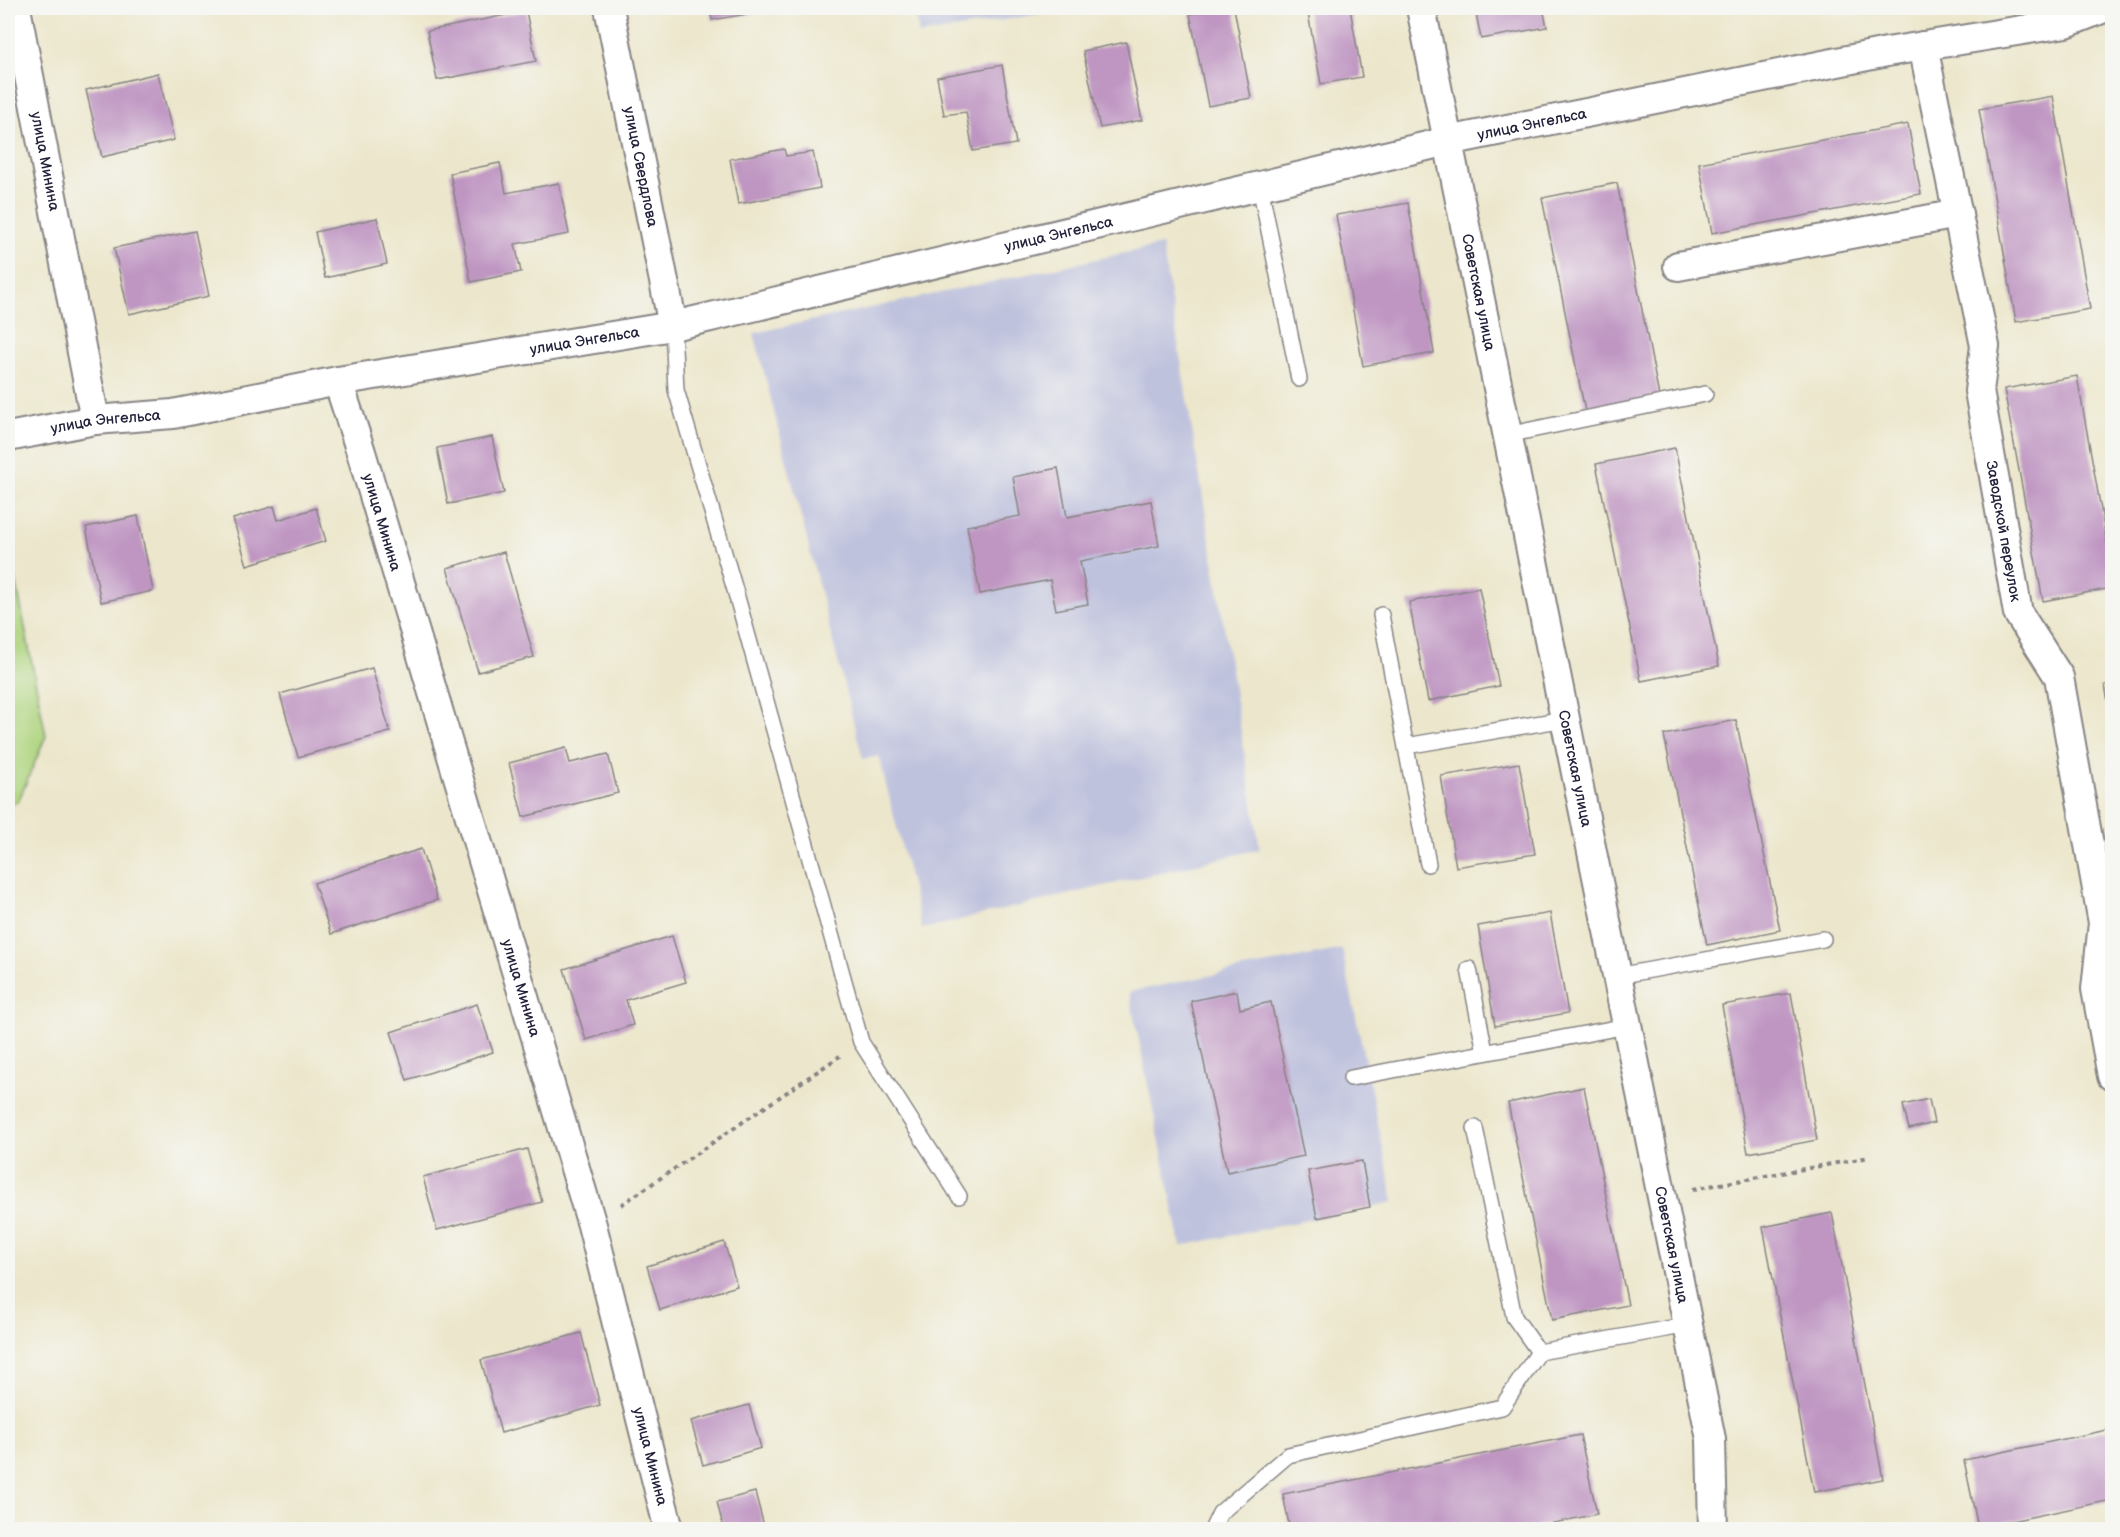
<svg xmlns="http://www.w3.org/2000/svg" width="2120" height="1537" viewBox="0 0 2120 1537" font-family="'Balsamiq Sans',sans-serif">
	<rect width="100%" height="100%" fill="#f6f6f2"/>
	<filter id="ink" filterUnits="userSpaceOnUse"><feTurbulence type="fractalNoise" baseFrequency=".0167" numOctaves="2"/><feDisplacementMap in="SourceGraphic" scale="12" xChannelSelector="R" yChannelSelector="G"/><feConvolveMatrix kernelMatrix="1 2 1 2 8 2 1 2 1" color-interpolation-filters="sRGB"/></filter>
	<filter id="wash" filterUnits="userSpaceOnUse"><feTurbulence type="fractalNoise" baseFrequency=".008" numOctaves="4" result="noise"/><feDisplacementMap in="SourceGraphic" scale="24" xChannelSelector="R" yChannelSelector="G"/><feGaussianBlur stdDeviation="1.35" result="paint"/><feColorMatrix in="noise" values="0 0 0 0 0 0 0 0 0 0 0 0 0 0 0 0 0 1.4 0 .05"/><feComposite in="paint" operator="in"/></filter>
	<g filter="url(#wash)">
		<rect width="100%" height="100%" fill="#ece7cc"/>
		<path fill="#bfc2dd" d="M914 8H1072L919 35Z
			M1162 245 1260 849 922 929 879 756 863 759 754 333Z
			M1342 949 1394 1202 1181 1246 1129 992Z"/>
		<path fill="#aed47e" stroke="#687b5c" stroke-width="1.5" d="M8 540 46 736 18 802 8 805Z"/>
		<g id="blocks">
			<path fill="#bf96c2" d="M710 8H753L754 13 712 20Z
				M1223 8H1234L1251 98 1208 106 1190 14Z
				M1307 8H1350L1362 77 1321 84Z
				M1475 8H1543L1547 27 1481 39Z
				M526 11 536 61 437 80 427 31Z
				M1126 42 1142 120 1100 128 1083 51Z
				M1002 65 1016 144 973 151 966 112 944 115 937 77Z
				M158 73 174 140 102 157 86 90Z
				M2053 96 2090 309 2016 322 1979 109Z
				M1908 124 1921 194 1712 233 1699 163Z
				M784 149 786 156 813 152 820 188 738 204 730 159Z
				M500 163 506 193 559 183 569 234 515 244 521 272 471 282 450 173Z
				M1617 183 1659 396 1585 411 1542 198Z
				M1408 203 1434 353 1363 366 1336 215Z
				M377 218 387 264 325 278 315 232Z
				M195 231 209 296 129 314 114 248Z
				M2077 376 2112 571V588L2043 601 2004 389Z
				M492 437 504 493 448 504 437 448Z
				M1675 448 1719 666 1641 681 1596 464Z
				M1058 468 1067 517 1151 501 1159 546 1080 561 1088 604 1056 610 1050 580 980 594 967 526 1020 516 1013 477Z
				M274 506 278 520 316 508 326 541 247 565 233 519Z
				M138 516 153 591 101 602 86 527Z
				M504 552 534 657 478 672 447 568Z
				M1479 588 1499 686 1428 701 1409 602Z
				M372 668 390 732 298 757 280 694Z
				M2112 683V720H2111L2105 685Z
				M1736 720 1780 930 1707 945 1664 735Z
				M566 748 570 763 608 754 618 793 523 817 509 763Z
				M1519 763 1535 854 1456 867 1441 776Z
				M421 849 437 900 331 934 314 883Z
				M1550 913 1568 1013 1495 1026 1478 926Z
				M672 936 686 982 626 1000 633 1025 586 1040 564 969Z
				M1237 991 1240 1009 1271 1002 1304 1156 1227 1172 1191 1001Z
				M1791 993 1817 1140 1748 1153 1722 1005Z
				M477 1004 493 1052 407 1080 391 1032Z
				M1584 1087 1628 1305 1552 1320 1508 1103Z
				M1929 1099 1934 1123 1909 1129 1903 1105Z
				M527 1149 542 1202 437 1230 423 1177Z
				M1362 1161 1370 1207 1317 1218 1308 1171Z
				M1832 1213 1883 1479 1814 1492 1763 1227Z
				M724 1242 737 1286 660 1310 647 1266Z
				M581 1333 600 1405 501 1433 481 1360Z
				M749 1405 761 1448 703 1465 691 1421Z
				M2112 1429V1500L1978 1528 1964 1460Z
				M1580 1435 1597 1514 1520 1530H1290L1283 1494Z
				M755 1492 765 1530H724L717 1502Z"/>
		</g>
	</g>
	<g filter="url(#ink)">
		<use href="#blocks" fill-opacity="0" stroke="#878484" stroke-width="1.5"/>
		<g fill="none" stroke-linecap="round" stroke-linejoin="round">
			<defs>
				<path id="lane" d="M1260 186 1299 379
					M673 326 676 390 735 590 861 1042 959 1196
					M1507 435 1705 394
					M1381 615 1428 864
					M1406 746 1565 719
					M1469 969 1485 1052
					M1617 976 1823 939
					M1351 1078 1627 1026
					M1475 1128 1514 1317 1539 1352
					M1212 1530 1220 1513 1288 1455 1502 1407 1539 1352 1688 1325"/>
				<g id="street">
					<path id="s1" d="M16 8 95 420"/>
					<path id="s2" d="M609 8 673 326"/>
					<path id="s3" d="M1421 8 1711 1439 1713 1530"/>
					<path id="s4" d="M1923 46 1985 346 1979 391 2018 613 2059 677 2103 923 2096 989 2112 1076"/>
					<path d="M1678 266 1958 214"/>
					<path id="s5" d="M338 381 361 452 592 1225 669 1530"/>
					<path id="s6" d="M8 437 95 420 173 414 338 381 673 326 1448 141 1887 52 2066 23 2104 8"/>
				</g>
			</defs>
			<use href="#lane" stroke="#878484" stroke-width="18"/>
			<use href="#street" stroke="#878484" stroke-width="32"/>
			<path stroke="#878484" stroke-width="4" stroke-dasharray="4.5 4.5" stroke-linecap="butt" d="M1693 1189 1870 1157
				M621 1205 840 1056"/>
			<use href="#lane" stroke="#fff" stroke-width="15"/>
			<use href="#street" stroke="#fff" stroke-width="28"/>
		</g>
	</g>
	<g text-anchor="middle" dominant-baseline="central" stroke-width="4.5" stroke-linejoin="round" paint-order="stroke">
		<g font-size="15" fill="#22223b" stroke="#f6f6f2">
			<text stroke="none"><textPath href="#s6" startOffset="1557">улица Энгельса</textPath></text>
			<text stroke="none"><textPath href="#s1" startOffset="156">улица Минина</textPath></text>
			<text stroke="none"><textPath href="#s2" startOffset="162">улица Свердлова</textPath></text>
			<text stroke="none"><textPath href="#s6" startOffset="1071">улица Энгельса</textPath></text>
			<text stroke="none"><textPath href="#s3" startOffset="290">Советская улица</textPath></text>
			<text stroke="none"><textPath href="#s6" startOffset="585">улица Энгельса</textPath></text>
			<text stroke="none"><textPath href="#s6" startOffset="99">улица Энгельса</textPath></text>
			<text stroke="none"><textPath href="#s5" startOffset="148">улица Минина</textPath></text>
			<text stroke="none"><textPath href="#s4" startOffset="494">Заводской переулок</textPath></text>
			<text stroke="none"><textPath href="#s3" startOffset="776">Советская улица</textPath></text>
			<text stroke="none"><textPath href="#s5" startOffset="634">улица Минина</textPath></text>
			<text stroke="none"><textPath href="#s3" startOffset="1262">Советская улица</textPath></text>
			<text stroke="none"><textPath href="#s5" startOffset="1120">улица Минина</textPath></text>
		</g>
	</g>
	<rect width="2120" height="1537" fill="none" stroke="#f6f6f2" stroke-width="30"/>
</svg>
